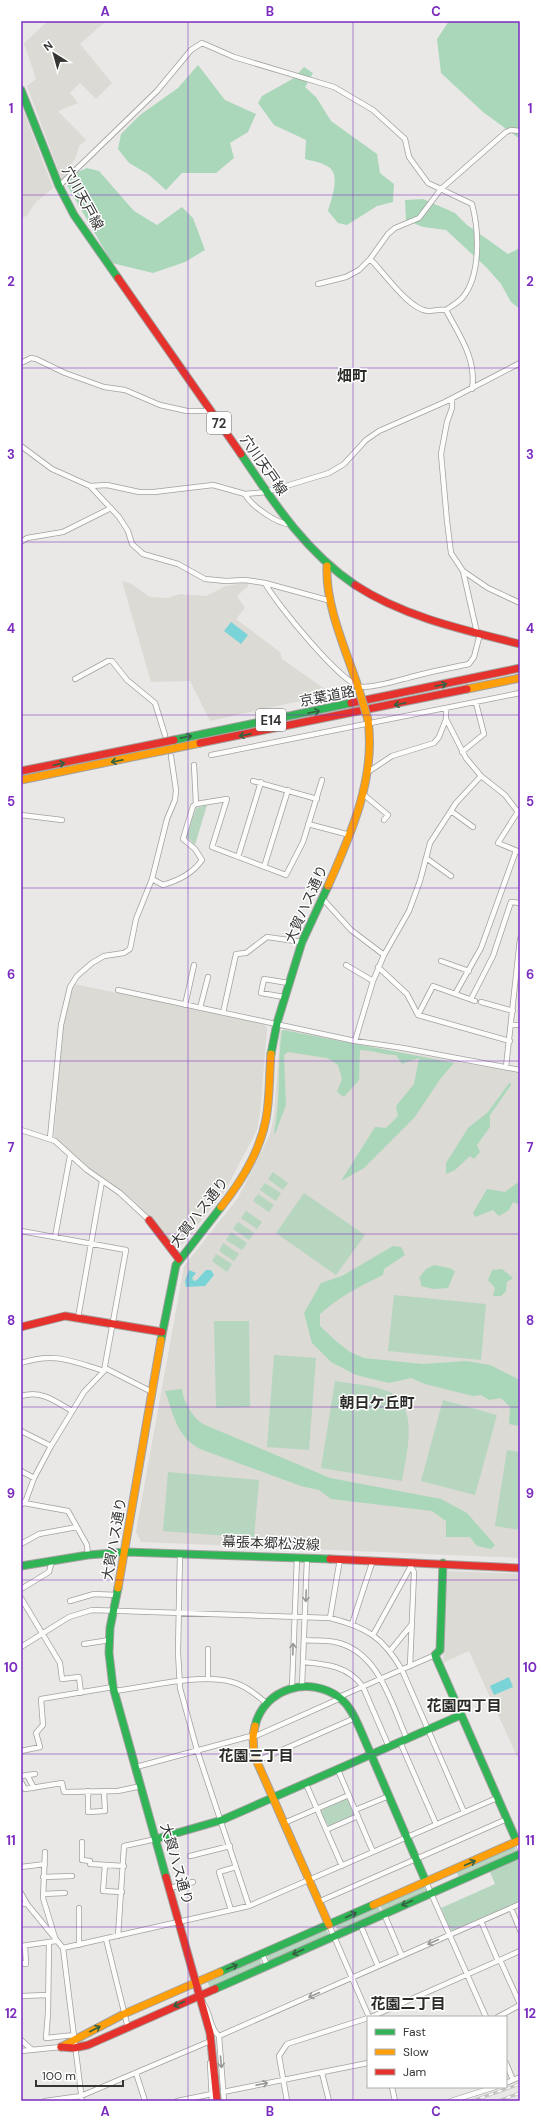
<svg xmlns="http://www.w3.org/2000/svg" width="541" height="2122" viewBox="0 0 541 2122" font-family="'DM Sans','Noto Sans JP',sans-serif">
	<rect width="100%" height="100%" fill="#e9e8e7"/>
	<path fill="#dbdad4" d="M48 21H106L80 44 112 83 96 99 80 83 70 93 78 103 58 111 86 140 79 146 76 157 62 180 27 86 36 79 24 43Z
		M21 104 53 188 35 203 27 216 21 218Z
		M122 581 130 583 150 597 168 598 180 594 206 596 226 586 248 582V586L237 596 245 608 236 619 280 652 282 659 332 694 210 721 190 681 151 682Z
		M74 984 264 1023 267 1029 260 1113 257 1130 225 1191 180 1247 172 1245 134 1201 85 1165 54 1138 63 1025Z
		M285 1028 341 1041 520 1073V1558L141 1542 136 1532 184 1266 238 1198 270 1134 274 1115 280 1032Z
		M449 1571 520 1574V1763L469 1651 443 1663 446 1575Z"/>
	<path fill="#b6d6c0" d="M207 805 195 845 186 836 196 808Z
		M273 1172 288 1183 283 1190 268 1179Z
		M265 1183 281 1193 276 1201 260 1190Z
		M304 1193 365 1235 336 1275 276 1233Z
		M258 1194 274 1205 269 1212 253 1201Z
		M246 1211 262 1222 257 1229 241 1218Z
		M238 1222 254 1233 249 1240 233 1229Z
		M231 1232 247 1243 242 1250 226 1240Z
		M223 1243 239 1254 234 1261 219 1251Z
		M216 1254 232 1264 227 1272 212 1261Z
		M394 1295 486 1304 481 1360 388 1351Z
		M214 1321H249L250 1407 216 1408Z
		M274 1355 316 1358 309 1450 267 1447Z
		M335 1381C352 1384 374 1385 390 1392 420 1408 406 1455 402 1481L321 1468Z
		M443 1400 497 1415 475 1495 421 1481Z
		M507 1450 520 1452V1530L495 1526Z
		M168 1472 259 1480 254 1538 163 1531Z
		M346 1799 348 1800 354 1816 329 1827 320 1812 322 1810Z
		M513 1846 516 1849V1853L459 1878 456 1871Z
		M519 1859 520 1901 453 1930 450 1929 441 1908 495 1884 490 1872Z
		M423 1886 426 1889V1893L383 1912 380 1905Z
		M378 1906 381 1913 340 1931 336 1928 337 1924Z
		M324 1929 328 1932 327 1936 271 1961 267 1959 268 1954Z
		M258 1958 261 1961V1965L210 1988 207 1981Z"/>
	<path fill="#aad7ba" d="M449 21H520V139L483 112 441 73 437 39Z
		M198 65 225 100 256 114 248 132 230 143 234 158 216 173H182L166 190 148 174 129 163 118 149 121 134 140 115 178 88Z
		M304 67 313 73 305 87 316 97 331 121 377 154 380 173 394 184 393 202 377 206 347 225 338 223 328 211C331 199 342 173 327 166 320 162 312 161 305 159L306 140 274 125 258 103 262 96 294 78Z
		M87 168 99 171 134 211 157 225 182 207 193 218 205 250 185 262 153 273 112 263 67 185 71 175Z
		M423 199 455 213 467 225 508 254 520 248V309L511 302 501 284 487 268 446 230 423 227 406 220 405 200Z
		M282 1030H283L454 1063 441 1078 414 1118 364 1168 341 1181 375 1127 386 1128 398 1116 396 1106 414 1084 419 1058 402 1064 396 1055C383 1055 373 1050 360 1050L359 1080 344 1097 337 1092 342 1079 338 1065 327 1058 288 1052 284 1055 286 1105 275 1134 274 1133C281 1099 277 1065 282 1030Z
		M510 1082 511 1085 490 1115V1127L477 1145 480 1152 474 1159 470 1156 455 1170 446 1174V1163L468 1128 488 1112Z
		M517 1183 520 1184V1205L513 1202 509 1210 499 1216 493 1210 475 1217 473 1213 487 1189 505 1192Z
		M393 1246 401 1247 405 1255 384 1269 383 1275C360 1286 339 1297 320 1314V1326L337 1342 350 1352 364 1358 423 1364 466 1361 490 1365 520 1380V1426L509 1424 510 1407 501 1398 489 1400 481 1395 473 1396 425 1384 411 1378 389 1383 356 1375 331 1362 312 1343 304 1313 321 1283 342 1276Z
		M434 1265 449 1268 455 1271 448 1288 433 1289 421 1286 420 1278 418 1279 426 1269Z
		M502 1269 513 1278 507 1282 506 1291 501 1296H493L495 1288 488 1280 492 1270Z
		M182 1389C183 1401 193 1418 203 1424L330 1478 441 1499 467 1513 495 1545 491 1549 477 1546 470 1537H446V1521L432 1511 331 1499 319 1490 301 1486 200 1449C176 1436 174 1415 165 1391Z"/>
	<path fill="#7ad3d6" d="M231 622 248 635 241 644 224 631Z
		M189 1270 196 1273 192 1278 194 1281 197 1280 206 1270H211L214 1275 205 1286 186 1287 185 1281Z
		M509 1677 513 1687 494 1695 490 1686Z"/>
	<g fill="none" stroke-linecap="round" stroke-linejoin="round">
		<defs>
			<path id="street" d="M59 186 157 91 191 50 202 43 234 57 334 87 373 110 405 139 409 157 428 183 472 204C479 230 481 275 463 297 459 302 452 306 446 310 439 309 434 311 428 311 409 310 383 271 370 259
				M318 284 346 277 359 270 370 259 388 234 395 228 419 218 441 189 506 132 511 130 520 131
				M446 310C459 335 477 359 472 389
				M21 363 31 358 36 359 65 373 104 387 125 390 160 405 187 411H211
				M452 399V408L447 422 441 454 447 521 451 553 463 571 477 633
				M21 446 52 469 90 486 107 485 139 492H154L213 485 245 494 266 492 329 473 344 464 366 440 379 431 445 402 520 363
				M90 486 119 517 128 531 132 544 143 554 178 564 205 579 226 581 245 580 265 583C274 601 344 687 362 687 379 687 399 680 415 676 433 671 451 668 469 664L474 657 480 634
				M245 494C250 505 277 524 289 524
				M21 542 27 538 63 532 111 508
				M463 571 488 588 520 603
				M265 583 331 601
				M75 679 108 661H112L127 680 155 703 165 735
				M446 709V719L466 758 481 776 505 795 518 812
				M462 752 484 734 476 703
				M211 755 520 693
				M368 772 392 756 434 743 439 737 446 719
				M253 781 317 799
				M363 794 388 815 384 820
				M196 804 227 799 212 847 286 875 303 842 322 780
				M519 810 498 843 520 852
				M451 811 473 827
				M21 815 62 820
				M308 824 350 835
				M238 857 261 782
				M426 858 451 876
				M264 867 288 790
				M152 879 163 885C179 880 192 874 202 860L195 849 183 839 193 806 196 804 194 765
				M322 898 351 930 384 955
				M441 961 469 971
				M346 965 373 981
				M378 967 407 994 418 1015 510 1041
				M118 990 355 1041 403 1048 520 1070
				M455 994 481 948 516 851
				M284 997 261 993 264 979 288 983
				M471 999 493 956 511 902 520 903
				M481 1002 513 1011
				M185 1005 194 965
				M200 1008 208 977
				M223 1013 236 954 246 953 267 937 302 942
				M418 1015 433 986 475 1001
				M512 1025H520
				M355 1041 373 981 384 955 409 911 420 881 430 843 456 803 481 776
				M506 1067 520 939
				M21 1130 55 1141 87 1170 120 1193 149 1220
				M50 1138 61 1025 70 987 77 976 92 963 104 956 124 953 130 949 136 919 152 879 167 819 175 800 176 790 171 756
				M21 1231 126 1250 104 1371 84 1392 51 1446 34 1478 26 1500 21 1505
				M55 1237 70 1156
				M78 1318 102 1181
				M21 1363C55 1352 71 1361 104 1371
				M105 1368 152 1392
				M21 1396C42 1390 55 1401 72 1411
				M21 1431 51 1446
				M21 1471 34 1478
				M24 1503 68 1511 87 1545 88 1555
				M21 1544 39 1534 77 1527
				M180 1553 178 1652 180 1688 197 1750 249 1906
				M21 1589 49 1572 52 1561
				M21 1598 60 1663 62 1679 79 1677 81 1693
				M70 1601 94 1594 117 1595
				M330 1618 340 1559
				M352 1624 373 1560
				M373 1635 411 1566
				M304 1640C314 1641 325 1640 335 1642 379 1651 391 1703 407 1739
				M84 1644 110 1640
				M21 1647 69 1617 92 1610 330 1618C366 1627 383 1637 402 1670L464 1812
				M390 1651 412 1624
				M303 1662C326 1664 349 1666 363 1687L389 1747
				M410 1666 414 1572 411 1567
				M208 1679V1649
				M302 1686 307 1558
				M292 1688 297 1557
				M115 1691C148 1687 200 1673 232 1682 245 1685 256 1694 266 1703
				M339 1697 435 1655
				M251 1738 341 1698
				M400 1742 436 1824
				M21 1751 40 1747 36 1733 43 1725 41 1699 113 1687
				M257 1761 355 1718
				M136 1767 251 1736
				M338 1770 373 1852
				M27 1775 34 1788
				M21 1776 35 1774
				M21 1782 25 1789 62 1783 64 1792 118 1791 141 1786
				M306 1784 342 1866
				M88 1791V1812L105 1811 104 1792
				M355 1810 389 1796
				M284 1823 349 1795
				M326 1830 358 1816
				M82 1842V1860L90 1861V1864L124 1866
				M517 1842 520 1849
				M190 1856 230 1846
				M105 1865 103 1891 122 1892
				M21 1867 45 1864
				M43 1877 72 1876
				M426 1882 486 2017
				M170 1888 193 1882
				M21 1893 27 1904 63 1948 82 2101
				M43 1894 65 1893
				M318 1902 507 1819
				M21 1904H27
				M511 1908 520 1930
				M231 1910 219 1872 236 1867
				M384 1914 402 1956
				M481 1921 498 1961
				M360 1924 378 1966
				M329 1925 369 2017
				M118 1936 124 1846 156 1839
				M106 1939 128 2028
				M49 1942 48 2013 46 2038 74 2035
				M79 1945V1908
				M21 1946 56 1941 43 1898 45 1852
				M63 1948 249 1906 497 1798
				M262 1954 267 1965
				M500 1960 520 2004
				M21 1963 26 1964 25 1946
				M21 1996 48 1995
				M203 2003C211 2013 209 2028 219 2036L224 2101
				M371 2017 520 1951
				M498 2017 520 2005
				M219 2036 520 1904
				M21 2040 31 2049
				M21 2051 61 2047
				M210 2063 212 2101
				M506 2063 513 2080
				M136 2073 145 2101
				M322 2073 329 2101
				M506 2083 520 2077
				M392 2087 395 2101
				M223 2092 368 2063
				M45 2101 81 2096 208 2042
				M177 2101 212 2094
				M287 2101 279 2056 287 2044 368 2018
				M451 2101 495 2087"/>
			<path id="fast" d="M21 90 59 186 74 215 118 278
				M241 454C274 503 305 551 355 585
				M174 740 351 703
				M271 1054 277 1023 302 942 328 886
				M161 1340 176 1265 221 1207
				M443 1563 440 1650 435 1655 517 1842
				M21 1566 88 1555 126 1552 330 1559
				M118 1588 110 1628 109 1653 113 1687 166 1877
				M255 1726C264 1688 310 1675 340 1698 350 1706 355 1718 360 1729L426 1882
				M156 1839 222 1820 461 1715
				M220 1972 373 1905
				M215 1989 520 1854"/>
			<path id="slow" d="M327 566C325 606 347 652 359 690
				M467 689 520 678
				M21 780 200 743
				M328 886C351 834 376 778 368 720
				M221 1207C241 1182 260 1151 266 1119 270 1098 269 1076 271 1054
				M118 1588 161 1340
				M255 1726 253 1736 254 1755 329 1925
				M373 1905 520 1840
				M61 2047 124 2014 220 1972"/>
			<path id="jam" d="M118 278 241 454
				M355 585C404 617 464 630 520 644
				M351 703 520 668
				M200 743 467 689
				M21 771 174 740
				M149 1220 179 1259
				M21 1327 65 1316 162 1332
				M330 1559 520 1568
				M166 1877 210 2033 217 2101
				M61 2047 74 2048 88 2045 215 1989"/>
		</defs>
		<use href="#street" stroke="#a2a1a0" stroke-width="6"/>
		<use href="#fast" stroke="#a2a1a0" stroke-width="9"/>
		<use href="#slow" stroke="#a2a1a0" stroke-width="9"/>
		<use href="#jam" stroke="#a2a1a0" stroke-width="9"/>
		<use href="#street" stroke="#fcfcfb" stroke-width="4.5"/>
		<use href="#fast" stroke="#30b455" stroke-width="7"/>
		<use href="#slow" stroke="#ff9f0a" stroke-width="7"/>
		<use href="#jam" stroke="#e5322d" stroke-width="7"/>
		<defs>
			<path id="rail" d="M472 2101 520 2084
				M498 2101 520 2093"/>
		</defs>
		<use href="#rail" stroke="#c4c4c3" stroke-width="3"/>
		<use href="#rail" stroke="#fff" stroke-width="1.5" stroke-dasharray="4.5" stroke-linecap="butt"/>
		<defs>
			<path id="slow-bridge" d="M359 690 368 720"/>
		</defs>
		<use href="#slow-bridge" stroke="#a2a1a0" stroke-width="9" stroke-linecap="butt"/>
		<use href="#slow-bridge" stroke="#ff9f0a" stroke-width="7"/>
	</g>
	<defs><path id="oneway-shaft" d="M-6 0H5M1.5-3L5.5 0L1.5 3" fill="none" stroke-width="1.6" stroke-linecap="round" stroke-linejoin="round"/></defs>
	<g stroke="#336140">
		<use href="#oneway-shaft" transform="translate(441 685) rotate(-12)"/>
		<use href="#oneway-shaft" transform="translate(400 704) rotate(168)"/>
		<use href="#oneway-shaft" transform="translate(314 712) rotate(-11)"/>
		<use href="#oneway-shaft" transform="translate(245 735) rotate(169)"/>
		<use href="#oneway-shaft" transform="translate(186 737) rotate(-11)"/>
		<use href="#oneway-shaft" transform="translate(117 761) rotate(169)"/>
		<use href="#oneway-shaft" transform="translate(59 764) rotate(-12)"/>
		<use href="#oneway-shaft" transform="translate(470 1863) rotate(-24)"/>
		<use href="#oneway-shaft" transform="translate(407 1903) rotate(156)"/>
		<use href="#oneway-shaft" transform="translate(351 1915) rotate(-24)"/>
		<use href="#oneway-shaft" transform="translate(298 1952) rotate(156)"/>
		<use href="#oneway-shaft" transform="translate(232 1967) rotate(-23)"/>
		<use href="#oneway-shaft" transform="translate(179 2004) rotate(156)"/>
		<use href="#oneway-shaft" transform="translate(95 2029) rotate(-27)"/>
	</g>
	<g stroke="#989898">
		<use href="#oneway-shaft" transform="translate(306 1596) rotate(92)"/>
		<use href="#oneway-shaft" transform="translate(293 1649) rotate(-88)"/>
		<use href="#oneway-shaft" transform="translate(433 1942) rotate(156)"/>
		<use href="#oneway-shaft" transform="translate(314 1995) rotate(156)"/>
		<use href="#oneway-shaft" transform="translate(221 2062) rotate(85)"/>
		<use href="#oneway-shaft" transform="translate(262 2084) rotate(-11)"/>
	</g>
	<path fill="none" stroke="#7b2cbf" stroke-width="1" stroke-opacity="0.55" d="M188 21V2101M353 21V2101M21 195H520M21 368H520M21 542H520M21 715H520M21 888H520M21 1061H520M21 1234H520M21 1407H520M21 1580H520M21 1754H520M21 1927H520"/>
	<g text-anchor="middle" dominant-baseline="central" stroke-width="3" stroke-linejoin="round" paint-order="stroke">
		<g fill="#fff" stroke="#727271" stroke-width="1">
			<rect x="207" y="412" width="24" height="22" rx="3"/>
			<rect x="256" y="709" width="30" height="22" rx="3"/>
		</g>
		<g font-size="13" font-weight="bold" fill="#353534">
			<text x="219" y="423">72</text>
			<text x="271" y="720">E14</text>
		</g>
		<g font-size="14" fill="#353534" stroke="#fff">
			<text transform="translate(83 198) rotate(61)">穴川天戸線</text>
			<text transform="translate(264 465) rotate(55)">穴川天戸線</text>
			<text transform="translate(327 696) rotate(-11)">京葉道路</text>
			<text transform="translate(306 904) rotate(-66)">大賀ハス通り</text>
			<text transform="translate(199 1212) rotate(-52)">大賀ハス通り</text>
			<text transform="translate(114 1539) rotate(-80)">大賀ハス通り</text>
			<text transform="translate(271 1543) rotate(2)">幕張本郷松波線</text>
			<text transform="translate(177 1864) rotate(74)">大賀ハス通り</text>
		</g>
		<g font-size="15" font-weight="bold" fill="#2a2a27" stroke="#fff">
			<text x="352" y="376">畑町</text>
			<text x="377" y="1403">朝日ケ丘町</text>
			<text x="464" y="1706">花園四丁目</text>
			<text x="256" y="1756">花園三丁目</text>
			<text x="408" y="2004">花園二丁目</text>
		</g>
	</g>
	<rect width="541" height="2122" fill="none" stroke="#ffffff" stroke-width="44"/>
	<rect x="367" y="2016" width="140" height="72" fill="#ffffff" stroke="#aeaeae"/>
	<rect x="375" y="2029" width="20" height="6" fill="#30b455" stroke="#aeaeae"/>
	<text x="403" y="2036" font-size="12" fill="#353534">Fast</text>
	<rect x="375" y="2049" width="20" height="6" fill="#ff9f0a" stroke="#aeaeae"/>
	<text x="403" y="2056" font-size="12" fill="#353534">Slow</text>
	<rect x="375" y="2069" width="20" height="6" fill="#e5322d" stroke="#aeaeae"/>
	<text x="403" y="2076" font-size="12" fill="#353534">Jam</text>
	<g transform="translate(54 54) rotate(323)" stroke="#ffffff" stroke-width="3" paint-order="stroke">
	<path d="M0-3L7 15L0 10L-7 15Z" fill="#353534"/>
	<text y="-6" font-size="11" font-weight="bold" text-anchor="middle" fill="#353534">N</text>
	</g>
	<path d="M36 2080v6h87v-6" fill="none" stroke="#353534" stroke-width="2"/>
	<text x="42" y="2080" font-size="12" fill="#353534" stroke="#ffffff" stroke-width="3" paint-order="stroke">100 m</text>
	<rect x="22" y="22" width="497" height="2078" fill="none" stroke="#7b2cbf" stroke-width="1.5"/>
	<g font-size="13" text-anchor="middle" font-weight="bold" fill="#7b2cbf">
		<text x="105" y="16">A</text>
		<text x="270" y="16">B</text>
		<text x="436" y="16">C</text>
		<text x="11" y="113">1</text>
		<text x="530" y="113">1</text>
		<text x="11" y="286">2</text>
		<text x="530" y="286">2</text>
		<text x="11" y="459">3</text>
		<text x="530" y="459">3</text>
		<text x="11" y="633">4</text>
		<text x="530" y="633">4</text>
		<text x="11" y="806">5</text>
		<text x="530" y="806">5</text>
		<text x="11" y="979">6</text>
		<text x="530" y="979">6</text>
		<text x="11" y="1152">7</text>
		<text x="530" y="1152">7</text>
		<text x="11" y="1325">8</text>
		<text x="530" y="1325">8</text>
		<text x="11" y="1498">9</text>
		<text x="530" y="1498">9</text>
		<text x="11" y="1672">10</text>
		<text x="530" y="1672">10</text>
		<text x="11" y="1845">11</text>
		<text x="530" y="1845">11</text>
		<text x="11" y="2018">12</text>
		<text x="530" y="2018">12</text>
		<text x="105" y="2116">A</text>
		<text x="270" y="2116">B</text>
		<text x="436" y="2116">C</text>
	</g>
</svg>
